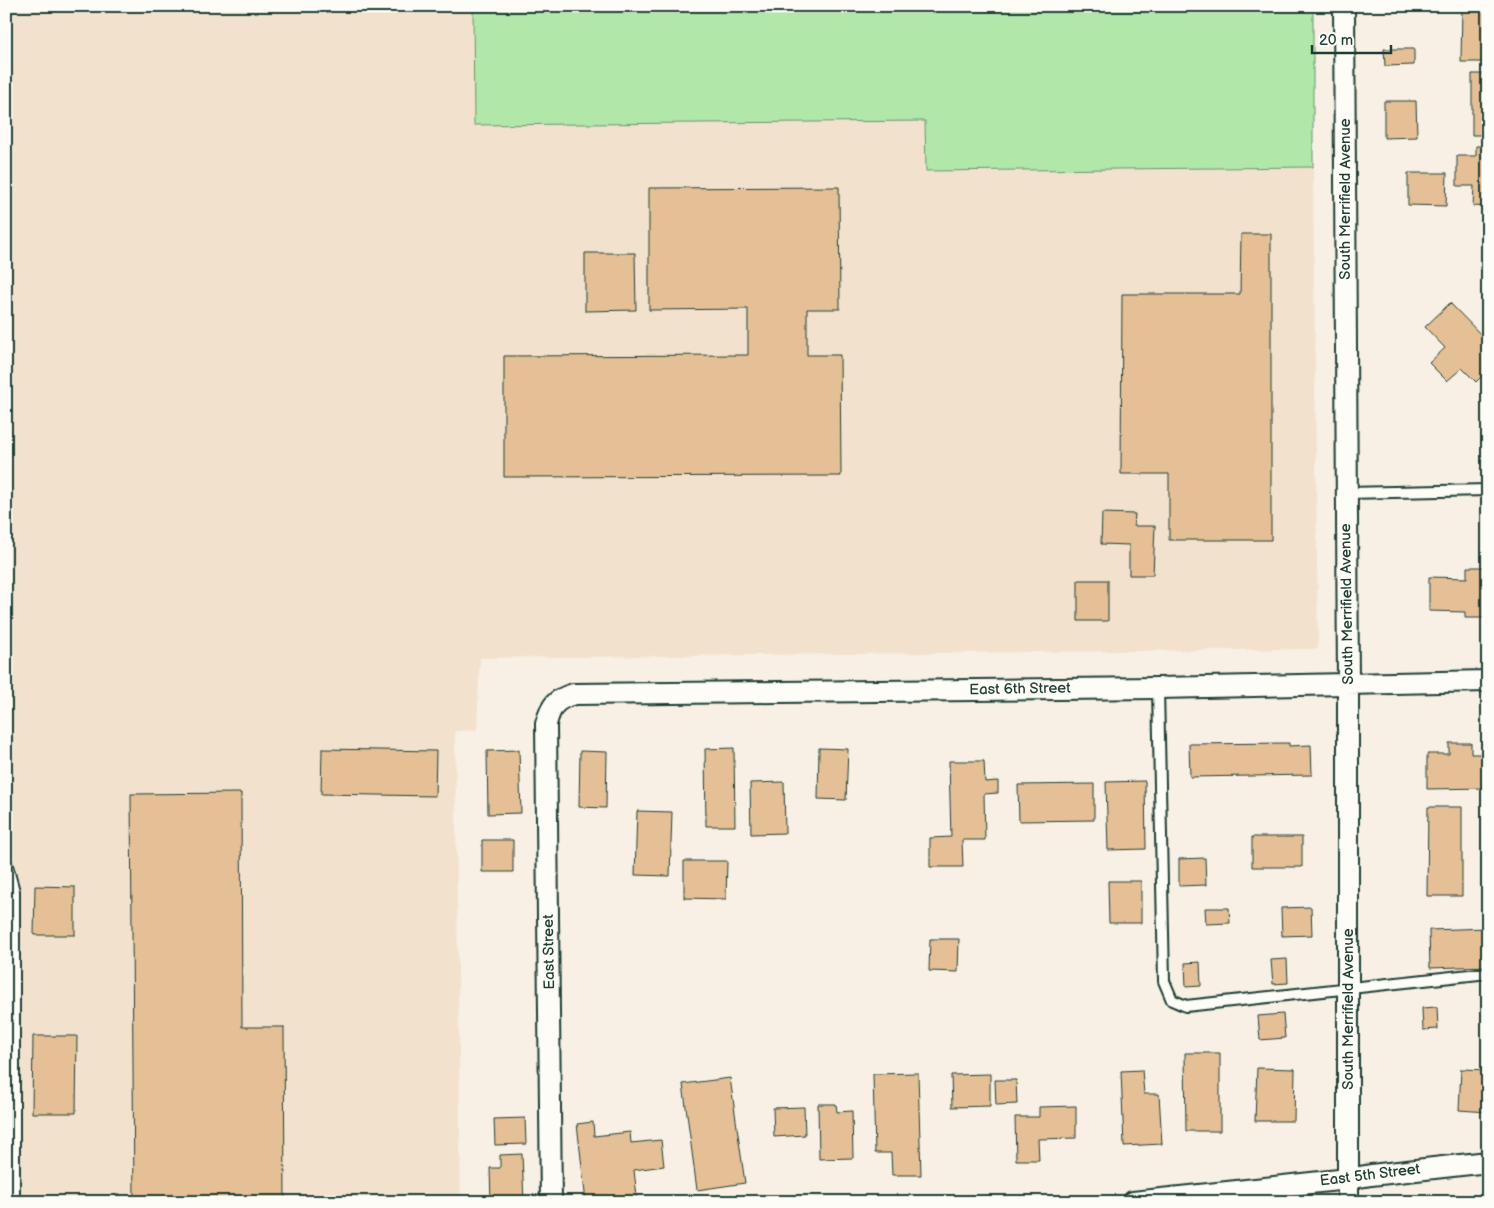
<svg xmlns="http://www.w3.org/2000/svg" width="1494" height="1208" viewBox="0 0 1494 1208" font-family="'Balsamiq Sans',sans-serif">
	<rect width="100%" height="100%" fill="#f8f0e4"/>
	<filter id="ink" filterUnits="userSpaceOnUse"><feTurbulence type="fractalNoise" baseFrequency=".02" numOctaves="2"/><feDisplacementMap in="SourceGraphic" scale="10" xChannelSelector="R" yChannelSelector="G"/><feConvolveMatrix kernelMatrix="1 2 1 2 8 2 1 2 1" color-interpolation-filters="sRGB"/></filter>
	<g filter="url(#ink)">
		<path fill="#f2e2cd" d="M6 6H473L474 125 925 121 926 171 1313 167 1318 649 480 658 477 730 455 731 461 1202H6Z"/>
		<path fill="#b1e7a9" stroke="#68926e" d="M473 6H1313V167L926 171 925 121 474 125Z"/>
		<path fill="#e5c096" stroke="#1f3d34" d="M1462 6H1488V62H1461Z
			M1384 49H1414V65L1385 66Z
			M1472 74H1488V135H1472Z
			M1384 101H1416L1417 137 1384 138Z
			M1476 146H1488V207L1473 206 1474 186H1457V156H1476Z
			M1408 173H1447L1446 206 1408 205Z
			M839 187 840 309H807V355H840L841 476 504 477V356L748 355V309L649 310V188Z
			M1241 234H1271V540H1169V474H1121L1122 294H1240Z
			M585 253H635L636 310 585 311Z
			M1450 303 1488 342V370L1476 382 1462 368 1447 381 1429 363 1445 348 1425 327Z
			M1102 513 1135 514 1134 526H1155L1153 575H1129V545L1101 544Z
			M1467 567H1488V618H1465V612L1429 611V577L1467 578Z
			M1078 580H1108V621H1078Z
			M1289 743V746L1311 745 1312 775 1190 777 1189 744Z
			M1449 743H1471V754H1488V788L1427 789V754H1449Z
			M734 748 735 826H706L705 749Z
			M819 748 848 749 846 800 818 799Z
			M322 749 436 751 435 796 321 794Z
			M519 750 521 813 488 814 487 751Z
			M580 751 607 752 606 808 579 807Z
			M949 761H984L985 782 998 781V793L984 794 985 840H962L963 867H930V838L951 837Z
			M1145 781 1146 849 1108 850 1106 782Z
			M784 782 785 833 751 834 750 783Z
			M1094 784V820L1019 821 1018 785Z
			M241 793 242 1027H284L285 1202H134L131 794Z
			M1428 807H1462V896H1427Z
			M637 811 672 812 670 876 635 875Z
			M1252 837H1302V867H1252Z
			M482 840H513V872H482Z
			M1205 858 1206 885 1179 886V859Z
			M684 861H727L726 899 684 898Z
			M1108 881H1141V923H1109Z
			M35 886 75 887V935H34Z
			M1311 907 1312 935 1282 936 1281 908Z
			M1205 908H1229L1230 923 1206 924Z
			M1488 928V966L1430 968 1429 930Z
			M930 939H959L958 972 929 971Z
			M1287 959 1288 983 1273 984 1271 960Z
			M1200 962 1201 986 1186 987 1185 963Z
			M1437 1007 1438 1029 1423 1030 1422 1008Z
			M1283 1014 1285 1038 1260 1040 1258 1016Z
			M33 1036H77L76 1113H32Z
			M1185 1053H1220V1131H1186Z
			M1257 1068 1295 1069 1294 1121H1255Z
			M1461 1069 1488 1070V1112L1459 1110Z
			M1142 1070 1144 1094H1159L1162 1144 1124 1146 1121 1071Z
			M918 1073 921 1175H892L891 1153H875L873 1074Z
			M990 1074V1106L952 1107 951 1075Z
			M730 1078 745 1183 697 1190 683 1084Z
			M995 1080H1016L1017 1104 996 1105Z
			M818 1104H836L837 1112 852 1111 853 1158 819 1159Z
			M1076 1106V1138L1038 1139 1039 1160H1016L1015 1117H1039V1107Z
			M804 1107 805 1135 774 1137 773 1108Z
			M525 1118 526 1144 495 1145 494 1119Z
			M593 1122 594 1136 630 1132 631 1143 661 1140 664 1166 634 1170 637 1197 586 1202 577 1124Z
			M522 1154 524 1202H491L490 1168H500V1155Z"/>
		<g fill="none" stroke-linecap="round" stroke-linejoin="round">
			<defs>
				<path id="lane" d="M1346 493 1488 490
					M1158 688 1164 981 1172 1000 1186 1006 1488 973
					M6 862 14 891V1202"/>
				<path id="street" d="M1344 6 1348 684V1202
					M551 1202 546 724C551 705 556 699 574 694L1158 688 1488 681
					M1133 1202 1348 1179 1371 1175 1488 1162"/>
			</defs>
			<use href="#lane" stroke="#1f3d34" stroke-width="14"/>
			<use href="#street" stroke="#1f3d34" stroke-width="24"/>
			<use href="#lane" stroke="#fdfcf7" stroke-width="10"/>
			<use href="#street" stroke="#fdfcf7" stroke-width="20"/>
		</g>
	</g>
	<g text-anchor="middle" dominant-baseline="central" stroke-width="4" stroke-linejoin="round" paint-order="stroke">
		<g font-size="15" fill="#1f3d34" stroke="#fdfcf7">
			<text transform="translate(1345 199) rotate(-90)">South Merrifield Avenue</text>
			<text transform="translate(1347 604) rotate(-91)">South Merrifield Avenue</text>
			<text transform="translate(1020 689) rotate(-1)">East 6th Street</text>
			<text transform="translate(549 952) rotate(-91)">East Street</text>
			<text transform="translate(1348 1009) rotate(-90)">South Merrifield Avenue</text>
			<text transform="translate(1370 1175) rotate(-7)">East 5th Street</text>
		</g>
	</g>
	<rect width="1494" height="1208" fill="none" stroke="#fdfcf7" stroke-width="25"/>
	<rect x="12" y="12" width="1469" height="1183" fill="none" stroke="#1f3d34" stroke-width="2" filter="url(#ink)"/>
	<path d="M1312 45v8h79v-8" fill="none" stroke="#1f3d34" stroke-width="2.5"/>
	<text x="1319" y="45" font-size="15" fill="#1f3d34" stroke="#fdfcf7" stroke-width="4" paint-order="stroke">20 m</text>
</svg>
